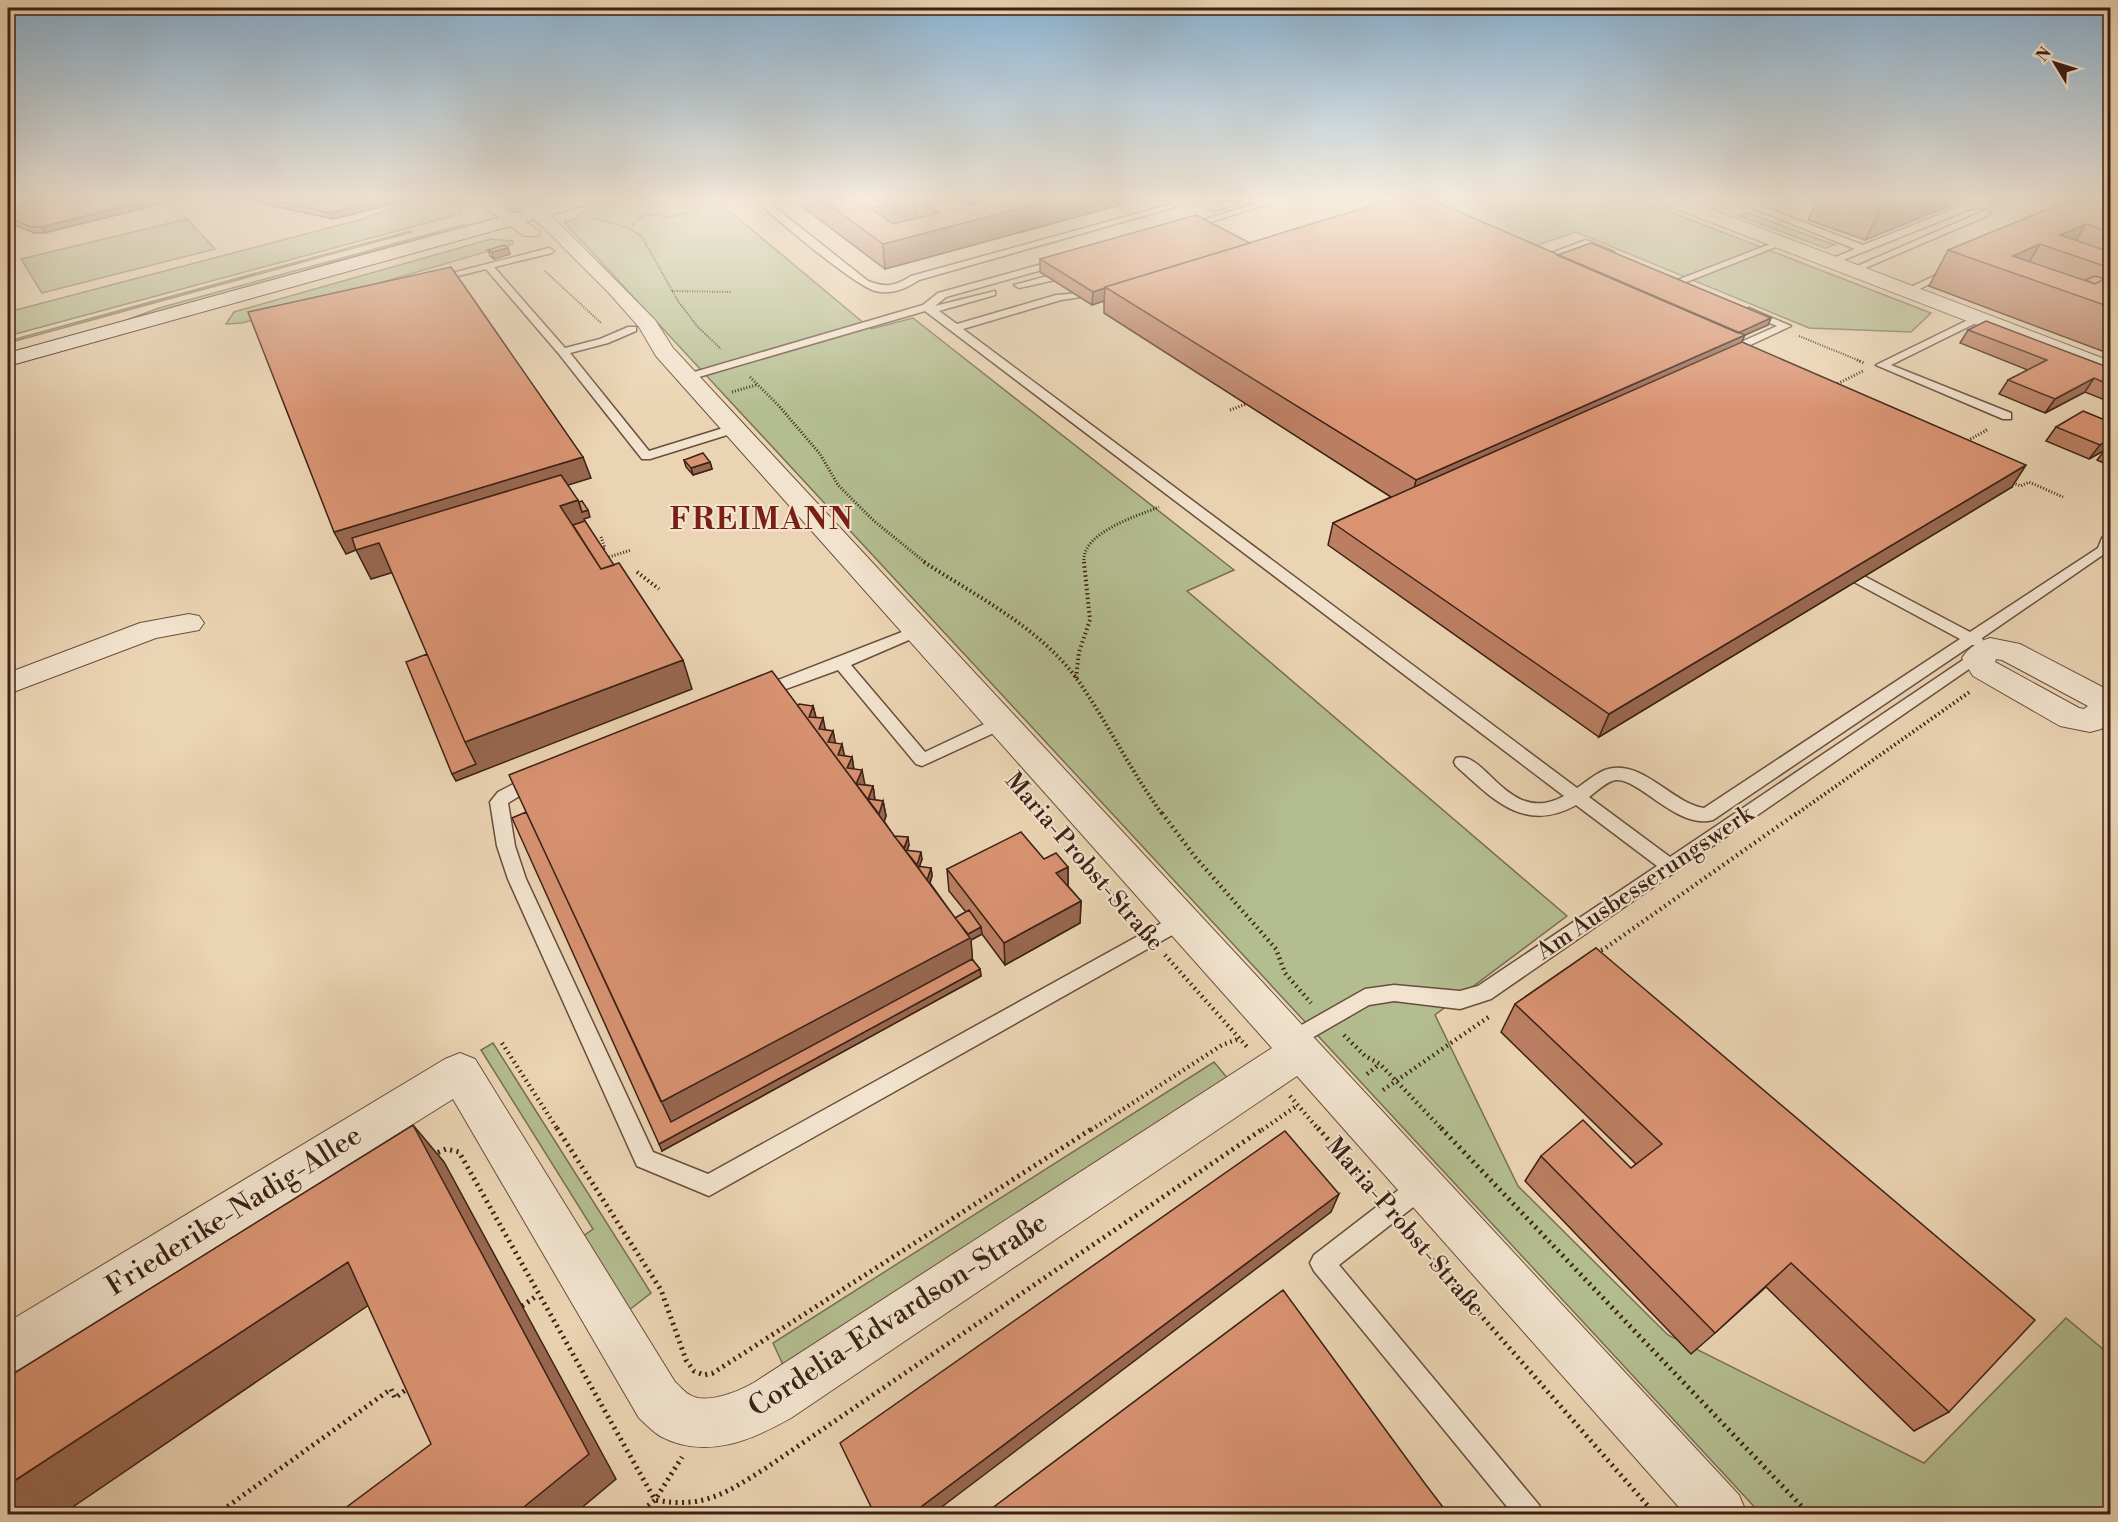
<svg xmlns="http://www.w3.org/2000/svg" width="2118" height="1522" viewBox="0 0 2118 1522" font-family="'Libre Bodoni',serif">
	<rect width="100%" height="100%" fill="#ebd4b3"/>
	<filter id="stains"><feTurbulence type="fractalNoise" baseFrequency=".00333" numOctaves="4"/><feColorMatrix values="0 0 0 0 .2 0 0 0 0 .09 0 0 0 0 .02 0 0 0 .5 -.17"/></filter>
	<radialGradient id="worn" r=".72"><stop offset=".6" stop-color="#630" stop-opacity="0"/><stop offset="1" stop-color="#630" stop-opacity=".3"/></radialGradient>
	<path fill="#b3bd90" stroke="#786f52" stroke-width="1.5" d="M417 199H449L462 211 456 215 8 336V312L359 220Z
		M621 199H715L871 329 913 318 1234 570 1187 591 1567 916 1435 1015 1518 1186 1668 1335 1924 1463 2066 1318 2110 1355V1514H1761L564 222 575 219 587 209 609 205 608 203Z
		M1390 199H1637L1931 313 1911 332 1809 328 1576 232 1511 254Z
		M1748 213 1835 245 1825 248 1739 216Z
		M187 219 215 249 42 293 21 259Z
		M466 224 312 268 286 278 8 357V354L124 321 159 308Z
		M410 231 412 232 8 343V341Z
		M491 239 513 241V244L242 323 226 324 234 312Z
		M493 1043 651 1293 624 1314 579 1239 593 1229 481 1050Z
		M1214 1062 1229 1080 785 1369 773 1343Z"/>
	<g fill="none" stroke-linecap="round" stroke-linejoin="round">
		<defs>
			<path id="service" d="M755 199H789L772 205 868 281C885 288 896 286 911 276L1168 205 1175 207 919 280C905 289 892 295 875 291 854 285 773 217 755 199Z
				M1190 199H1202L1215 205 1233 201 1237 204 1214 211Z
				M1269 199H1284L1189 229 1181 227Z
				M1730 199H1743L1863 245 1966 204 2003 199 1986 208 1970 209 1831 265 1828 264V260L1855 249Z
				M1986 210 1991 213 1989 215 1856 272 1848 270Z
				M1586 240 1614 252 1609 255 1586 246 1538 263 1530 261Z
				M1778 241 1786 243 1676 286 1667 284Z
				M549 248 554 251 552 253 494 267 565 348 600 339 628 327H636V331L608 343 570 353 649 451 736 424 742 428 740 431 650 459H642L559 354 486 269 434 282 429 279Z
				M1060 259 1065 262 1063 264 946 297 935 306 995 291V295L939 311 957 324 1056 295 1081 293V297L1061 300 963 329 1577 788C1586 782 1595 774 1605 770 1641 757 1671 803 1704 808L1960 639 1854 582 1852 579 1854 576H1864L1970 632 2098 548 2102 538 2110 535V550L1982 638 1984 642 1982 645H1972L1713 820C1676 831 1635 772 1612 781 1604 784 1596 792 1589 797L1670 857 1972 654H1982L1985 658 1491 999 1460 1009 1394 1001 1369 1005 1291 1050 1284 1047 1281 1041 1284 1035 1365 989 1394 985 1460 991 1478 986 1657 866 1576 805C1524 834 1493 799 1456 766L1454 762 1456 758C1486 749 1508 827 1564 796L925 311 692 379 688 380 682 377 684 375 923 305 938 293Z
				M1947 270 1955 272 1911 293 1902 291Z
				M1051 275 1055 276V280L1019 288 1014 285Z
				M1749 308 1791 326 1731 354H1723V350L1777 326 1745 313 1744 311Z
				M1978 315 1982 316V320L1891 365 2011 413V419H2003L1876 365Z
				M920 625 927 630 925 633 851 665 925 752 997 718H1009L1011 722 1009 726 922 766 916 764 838 670 761 698 755 697 753 693 755 689Z
				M535 773 541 775 543 779 541 783 508 803 515 846 526 879 653 1152 708 1174 1176 915 1183 912 1190 915 1192 920 1190 925 709 1196 637 1166 508 879 497 846 490 802 498 792Z
				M1422 1175 1430 1178 1433 1186 1430 1194 1339 1265 1539 1505 1543 1514H1513L1314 1271 1310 1263 1314 1255 1414 1178Z"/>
			<path id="minor" d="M473 199H494L540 232 538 236H524Z
				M506 199H527L553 217 655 320 673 348 1739 1495 1747 1514H1685L1297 1076 791 1418C750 1441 705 1460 660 1436 652 1431 646 1424 639 1418L453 1099 25 1367 8 1374V1322L445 1059 460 1053 475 1059 675 1382C680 1386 684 1392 690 1395 707 1405 740 1391 755 1382L1272 1048 656 356 639 327 609 293 541 225Z
				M1658 199H1684L2110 361V376L1661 203Z
				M189 614 199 616 204 623 199 630 156 638 8 694V673L140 623Z
				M1990 638 2020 644 2110 691V721L2101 729 2090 732 2060 726 1973 676 1962 658C1969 647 1978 642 1990 638ZM1996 659 2002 660 2088 706 2084 709 2079 708 1995 662Z"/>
			<path id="secondary" d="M566 199H596L593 203 8 366V353Z"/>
		</defs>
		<use href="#service" stroke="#684e3c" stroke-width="3"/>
		<use href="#minor" stroke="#684e3c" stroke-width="2"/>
		<use href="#secondary" stroke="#3c2115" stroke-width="2"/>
		<path stroke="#3c2115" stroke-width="2" stroke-dasharray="1 1.5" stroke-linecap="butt" d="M645 214 672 217 697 210 685 199
			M594 218 631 229 642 237 678 301 697 326 721 349
			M631 229 635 222 663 199
			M545 271 601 323
			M672 291 731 292
			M1799 336 1860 361"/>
		<path stroke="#3c2115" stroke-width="3" stroke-dasharray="1 2" stroke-linecap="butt" d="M1857 360 1864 363
			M750 377 779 406 820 454 838 485 874 521 926 563
			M1835 385 1863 371
			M732 392 756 385
			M1230 410 1246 404
			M1965 442 1987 430 1985 429
			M2010 482 2021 486 2029 482 2063 497
			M601 537 605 548 601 550
			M606 558 631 550
			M1084 563C1080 533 1137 516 1159 507"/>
		<path stroke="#3c2115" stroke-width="4" stroke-dasharray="1.5 3" stroke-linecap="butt" d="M924 562C976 596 1039 627 1077 679 1108 723 1131 772 1163 815
			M637 572 659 589
			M1076 678 1079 652 1090 620 1084 562
			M1795 815 1971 691"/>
		<path stroke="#3c2115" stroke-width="4.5" stroke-dasharray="1.5 4" stroke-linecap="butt" d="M1162 813 1196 858 1276 949 1285 973 1311 1003
			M1105 887 1136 922
			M1596 952 1604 949 1797 813
			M1165 955 1248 1048
			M1344 1035 1365 1056 1380 1064 1443 1130
			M502 1043 558 1130
			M1367 1074 1380 1064
			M1383 1090 1490 1016
			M1290 1096 1319 1130
			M1091 1130 1222 1045 1241 1038
			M1262 1130 1298 1105"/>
		<path stroke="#3c2115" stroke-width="5" stroke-dasharray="2 4.5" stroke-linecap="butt" d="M557 1128 661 1290 686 1360 694 1371 704 1375 713 1373 1093 1128
			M1318 1128 1374 1192
			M1441 1128 1809 1514
			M432 1155 446 1149 459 1152 655 1500C704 1509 726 1493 766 1468L1264 1128
			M1406 1230 1655 1514
			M522 1306 538 1295
			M217 1514 391 1389 395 1398 408 1388
			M638 1514 655 1500 682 1457"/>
		<use href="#service" fill="#f2e3ce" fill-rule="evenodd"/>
		<use href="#minor" fill="#f2e3ce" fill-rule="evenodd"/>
		<use href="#secondary" fill="#f2e3ce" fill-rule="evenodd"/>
	</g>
	<path fill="#bb7e62" stroke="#3c2115" stroke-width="1.5" d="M32 199 45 233H34L8 222V208Z
		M243 199H404L401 202 333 219Z
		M796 199H1125L1124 204 885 269 796 202Z
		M1808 199H1967L1865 240 1808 220 1816 202Z
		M2110 199V354L1929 286 1948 250Z
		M1250 243 1557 255 1771 318 1768 325 1744 335 1742 342 2012 487 1599 737 1328 545 1333 523 1391 497 1104 313V301L1092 305 1040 272V259Z
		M488 250 510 254 494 259 490 256Z
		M1968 330 2110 368V402L2085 392 2045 413 1999 394 2008 380 2028 370 1960 343Z
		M2110 422V466L2097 460 2105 450 2089 459 2046 441 2056 427Z
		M684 460 710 462 712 469 693 475 686 467Z
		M798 706H813L816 718 826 730 833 731 835 743 845 756 852 757 854 769 864 785 873 786 875 800 883 801 886 816 884 821 894 836 909 845 907 850 922 859 919 867 931 868 932 876 930 883 955 918 966 912 949 891 947 869 1044 859 1068 867V886L1081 901 1080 923 1005 965 982 934 971 940 972 959 980 969 981 976 662 1151Z
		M1596 948 1949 1412 1914 1431 1766 1287 1715 1333 1691 1354 1525 1181 1541 1156 1631 1168 1636 1164 1501 1032 1515 1004Z"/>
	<path fill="#986750" stroke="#3c2115" stroke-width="1.5" d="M153 199H181L45 233 41 227Z
		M383 199H404L401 202 333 219 330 213Z
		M906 199H915L916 221 873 232 870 208Z
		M947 199H987V204L948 213Z
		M1055 199H1125L1124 204 885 269 883 244Z
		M1899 199H1967L1865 240 1882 206Z
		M2110 214V232L2102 218Z
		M2086 224 2068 253 2060 235Z
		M2040 244 2021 276 2013 256Z
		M508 248 510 254 494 259 492 252Z
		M1105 288 1104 301 1092 305 1093 292Z
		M1771 318 1768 325 1709 351 1712 344Z
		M1745 335 1733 362 1409 509 1416 480Z
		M2094 378 2085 392 2045 413 2055 399Z
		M2110 438V442L2105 450 2089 459 2100 445Z
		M583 457 591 478 379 543 394 572 371 579 356 550 346 554 334 532Z
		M710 462 712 469 693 475 691 468Z
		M2026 465 2012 487 1599 737 1609 714Z
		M578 500 582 512 588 510 590 517 584 519 588 529 572 534 560 506Z
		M683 660 692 689 456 781 452 774 465 742Z
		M813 706 817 721 809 717Z
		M823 718 826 733 819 729Z
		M833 731 836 746 828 742Z
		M842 744 845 758 838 755Z
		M852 757 854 772 847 768Z
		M862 770 865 785 859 799 856 784Z
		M873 786 875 801 868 799Z
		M883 801 886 816 879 837 876 822Z
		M908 837 909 845 905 857 904 850Z
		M921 852 922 859 917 874 916 866Z
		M1068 867V889L1056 873Z
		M931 868 932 876 924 899 923 892Z
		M1081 901 1080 923 1005 965 1004 943Z
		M981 927 982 934 971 940 973 966 674 1128 661 1102Z
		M980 969 981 976 662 1151 659 1144Z
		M413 1125 444 1162 616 1479 573 1515H514Z
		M1339 1194 1331 1212 931 1515H910Z
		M348 1262 385 1294 61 1515H8V1485Z"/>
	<path fill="#d99372" stroke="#3c2115" stroke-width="1.5" d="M32 199H153L41 227H30L8 217V208Z
		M268 199H383L330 213Z
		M821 199H906L870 208 893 224 938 213 917 199H961L970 205 992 199H1055L883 244Z
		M1393 199H1429L1745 335 1416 480 1105 287Z
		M1864 199H1899L1882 206Z
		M2072 199H2110V214L2102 218 2110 220V232L2086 224 2060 235 2110 252V268L2040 244 2013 256 2095 284 2110 276V307L1948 250Z
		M1196 215 1250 243 1105 287V288L1093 292 1040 259Z
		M1591 243 1771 318 1738 333 1557 255Z
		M504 245 508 248 492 252 488 250Z
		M451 267 583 457 334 532 248 312Z
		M2095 276 2105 279 2095 284 2085 280Z
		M1986 321 2110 368V385L2094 378 2055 399 2008 380 2047 360 1968 330Z
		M1742 342 2026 465 1609 714 1333 523Z
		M2083 411 2110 422V438L2100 445 2056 427Z
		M703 453 710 462 691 468 684 460Z
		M561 475 578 500 560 506 601 569 619 563 683 660 465 742 379 543 356 550 352 538Z
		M582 501 588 510 582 512 579 502Z
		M585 521 614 565 601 569 573 525Z
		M427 654 465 742 476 764 452 774 406 662Z
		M772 671 970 938 661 1102 509 775Z
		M799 704 813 706 809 717 823 718 819 729 833 731 828 742 842 744 838 755 852 757 847 768 862 770 856 784 798 706Z
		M856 784 873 786 868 799 883 801 879 814Z
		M526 812 671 1122 972 959 980 969 659 1144 512 818Z
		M1021 832 1044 859 1056 853 1068 867 1056 873 1081 901 1004 943 947 869Z
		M894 836 908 837 904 848Z
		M905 850 921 852 917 865Z
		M917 866 931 868 927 880Z
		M969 910 981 927 968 934 955 918Z
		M1596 948 2035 1320 1949 1412 1791 1263 1715 1333 1541 1156 1583 1120 1631 1168 1662 1144 1515 1004Z
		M413 1125 589 1454 514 1515H336L431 1444 348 1262 8 1485V1377Z
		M1285 1131 1339 1194 910 1515H875L840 1443Z
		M1283 1290 1426 1485 1449 1515H983Z"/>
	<linearGradient id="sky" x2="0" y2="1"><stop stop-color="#8ab4d5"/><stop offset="0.48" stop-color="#f6ecdd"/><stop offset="1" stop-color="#f6ecdd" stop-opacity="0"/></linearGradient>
	<rect width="2118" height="412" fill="url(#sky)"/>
	<g text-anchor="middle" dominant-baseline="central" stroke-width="4.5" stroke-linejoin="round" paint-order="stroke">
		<g font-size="24" fill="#3c2115" stroke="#f2e3ce">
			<text transform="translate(1084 862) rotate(49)">Maria-Probst-Straße</text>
			<text transform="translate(1645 883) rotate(-34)">Am Ausbesserungswerk</text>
			<text transform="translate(1405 1227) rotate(49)">Maria-Probst-Straße</text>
		</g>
		<g font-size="28" fill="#3c2115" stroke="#f2e3ce">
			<text transform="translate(234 1211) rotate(-32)">Friederike-Nadig-Allee</text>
			<text transform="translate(898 1315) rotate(-33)">Cordelia-Edvardson-Straße</text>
		</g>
		<g font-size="30" font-weight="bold" letter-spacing="1.5" fill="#7a1f14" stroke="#f2e3ce">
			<text x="762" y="520">FREIMANN</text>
		</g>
	</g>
	<rect width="2118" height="1522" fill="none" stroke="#ebd4b3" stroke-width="30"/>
	<rect x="9" y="9" width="2100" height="1504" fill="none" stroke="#3c2115" stroke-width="3"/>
	<rect x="15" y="15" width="2088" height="1492" fill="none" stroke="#3c2115" stroke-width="1.5"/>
	<g transform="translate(2055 63) rotate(308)" stroke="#f2e3ce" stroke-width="4.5" paint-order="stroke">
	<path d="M0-4.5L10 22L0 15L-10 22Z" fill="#3c2115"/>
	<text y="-9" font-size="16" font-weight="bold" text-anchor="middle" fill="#3c2115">N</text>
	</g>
	<rect width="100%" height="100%" filter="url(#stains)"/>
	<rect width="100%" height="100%" fill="url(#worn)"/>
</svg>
